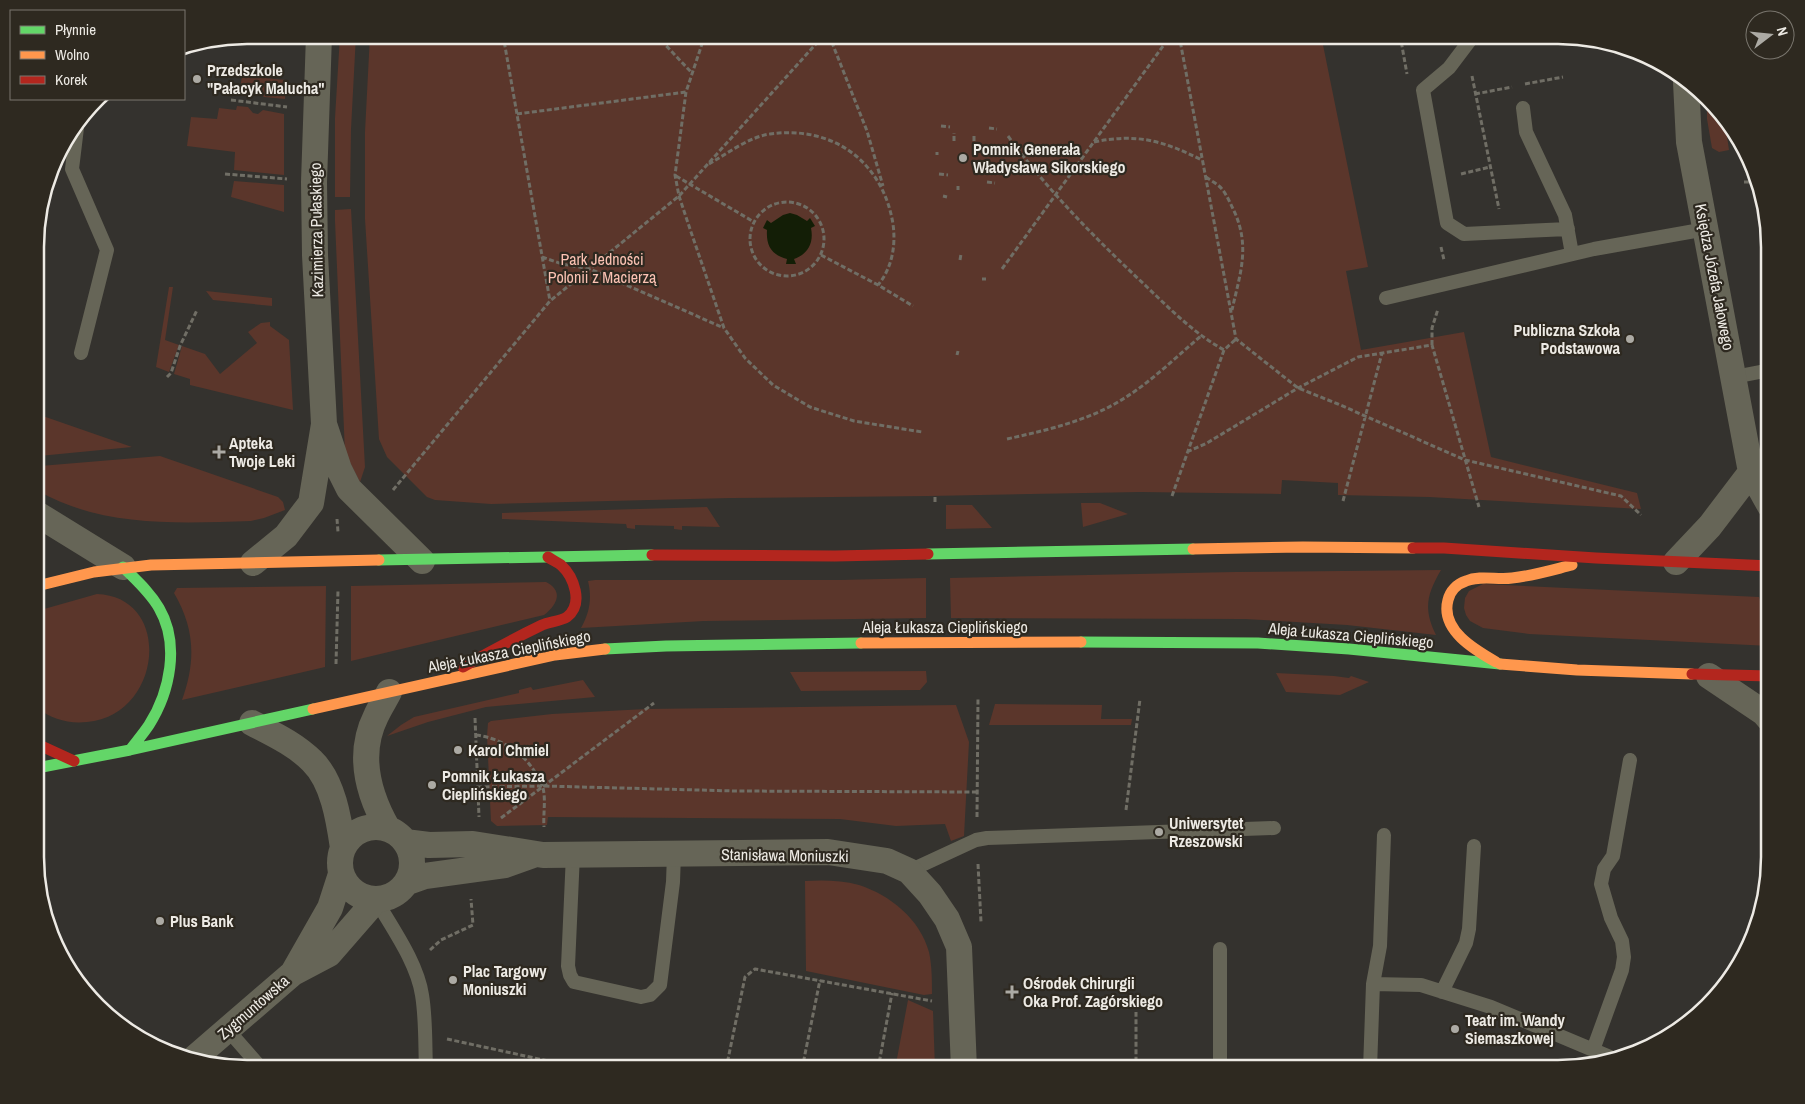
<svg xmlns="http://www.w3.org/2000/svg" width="1805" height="1104" viewBox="0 0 1805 1104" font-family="'Archivo Narrow',sans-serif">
	<rect width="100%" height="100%" fill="#34322e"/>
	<path fill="#5b362b" d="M251 35H287V42L251 39Z
		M340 35H356L351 129 350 197H335V118Z
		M370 35H1321L1368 267 1346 271 1361 350 1464 332 1491 457 1637 493 1641 509 1429 497 1338 495V483L1282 480 1281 494 1140 492 929 496 731 498 491 504 435 500 427 497 387 457 379 439 365 219V132Z
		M242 76 286 80 285 99 264 97 258 91 253 93 250 97 239 95Z
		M1707 104 1725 123 1729 150 1719 152 1712 148 1707 119Z
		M237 106 248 107 253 113 258 114 263 110 284 114V175L234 170 235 152 187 146 191 117 217 119 219 108 236 110Z
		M234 181 284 185V212L231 197Z
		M1758 196 1770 233V255Z
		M351 209 365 467 360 482 345 453 335 221V210Z
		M169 287H173L165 340 179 345 169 372 156 367Z
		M206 291 272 298V306L213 300Z
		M270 322V326L289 340 293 410 190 385V379L174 374 182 346 205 354 220 374 257 343 248 332 261 323Z
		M37 414 132 447 39 456 37 455Z
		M160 456 278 497 283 502 285 510 264 518 251 521C178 523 101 528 37 490V467L40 466Z
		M1081 503H1100L1128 514 1083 527Z
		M946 505H972L992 528 946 529Z
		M707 507 720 527 682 526V530L674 529V526L635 525V529L627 528 626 524 502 519V513Z
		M1441 570C1427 594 1423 609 1436 635L1347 625 1245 619 951 618 950 578 1235 572Z
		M926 578V618L704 621 581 628C590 612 592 598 588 581L595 580H840Z
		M546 582C564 591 557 605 544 615L351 661V586Z
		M1483 584 1759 597 1770 634V646L1529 634 1483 628 1470 621 1466 615 1464 608 1465 598 1469 591Z
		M326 586 325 667 182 700C196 661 195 629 174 593L177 588Z
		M97 594C174 597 162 716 87 722 68 724 52 719 37 708V611Z
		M926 671 927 682 920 690 801 691 790 672Z
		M1276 673 1334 676 1349 678 1351 676 1369 682 1340 695 1286 692Z
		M583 680 595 697 486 707 428 722 387 736 401 725 414 717 519 693V690L531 687 533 690Z
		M995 704 1102 705 1101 719H1132L1131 725H989Z
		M956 705 969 742 964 836 951 841 945 824 896 826 840 819 548 817 547 825 497 826 491 821 487 736 488 723 491 721 552 714 646 709Z
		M805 881C822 880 841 880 859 885 890 895 920 919 929 952 932 966 932 981 932 994L924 995 806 971Z
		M908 1000 933 1011 935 1069H895Z"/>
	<path fill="#131e06" d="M790 213 797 215 807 221 810 218 815 226 811 228C814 243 808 254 794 259L796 264H786L787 259C771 255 766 245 767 230L763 228 767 220 771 223 783 215Z"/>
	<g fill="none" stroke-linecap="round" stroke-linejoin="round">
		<path stroke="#706e65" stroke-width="3" stroke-dasharray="5 2.5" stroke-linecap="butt" d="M503 35 550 301
			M656 35 692 73
			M705 35 686 92 675 175 679 196 690 229 724 328 745 358 773 385 810 407 854 421 922 432
			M829 35 867 131 883 186
			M1179 35 1236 339 1298 388 1338 404 1465 460 1621 496 1641 515
			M1400 35 1407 74
			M1472 76 1499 209
			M1525 84 1563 77
			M1475 94 1512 87
			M231 100 287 107
			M517 114 686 92
			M941 126 950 127
			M989 128 997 129
			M1008 136C1049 192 1097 240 1147 287 1171 310 1195 334 1224 350
			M954 141V133
			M974 141V134
			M1094 142C1138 133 1163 141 1202 160
			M937 155V152
			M709 164C728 153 749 137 770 134 833 125 883 162 893 224 896 246 892 268 878 285
			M976 173H980
			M225 174 287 179
			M939 174 948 175
			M1461 174 1490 167
			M676 176 754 222
			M1206 177C1211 181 1218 184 1222 189 1227 195 1231 205 1235 213 1250 248 1240 274 1232 310
			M987 182 995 183
			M1744 182H1754
			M958 190V186
			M943 196 947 197
			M750 239a37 37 0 1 1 74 0a37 37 0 1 1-74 0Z
			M1441 247 1444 260
			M821 255 878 285 913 306
			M542 257 562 264 590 269 724 328
			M960 260 961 254
			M1002 269 1171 35
			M982 279H986
			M1432 345V328L1438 309
			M957 355 958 351
			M167 377 171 373 180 346 197 310
			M1007 439C1047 430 1088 421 1123 399 1151 382 1176 357 1201 336
			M1187 452 1207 443 1298 388 1358 357 1432 345 1479 507
			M393 490 550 301 679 196 824 35
			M1172 496 1224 350 1236 339
			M1343 501 1382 353
			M935 502V496
			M337 519 338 532
			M336 664 338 590
			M475 718 479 817
			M476 735C501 738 527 754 538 778 539 781 543 784 543 788 546 800 543 815 544 827
			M477 787 543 786 736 791 977 792
			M1126 810 1140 699
			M977 817 978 698
			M501 818 654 703
			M978 864 981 922
			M430 950 441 940 473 925 471 899
			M447 1039 585 1069
			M557 1069 558 1063
			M726 1069 745 977 755 969 932 1001
			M802 1069 820 980
			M878 1069 892 993
			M1134 1069 1136 1060V1012"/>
		<path stroke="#666557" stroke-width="14" d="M1474 35 1449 68 1423 90 1447 223 1464 234 1568 229
			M1523 108 1526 132 1565 215 1572 254
			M77 128 72 169 107 250 81 353
			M1386 298 1594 249 1706 229
			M1734 377 1770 370
			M573 854 568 966 570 975 574 982 641 997 650 995 660 985 673 882 674 854
			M909 871 976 840 987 838 1274 828
			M376 900C392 928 417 962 422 995 426 1019 425 1045 426 1069
			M1373 984 1421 985 1491 1007 1610 1057
			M1442 992 1466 943 1469 929 1474 846
			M227 1029 262 1069
			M1593 1050 1622 970 1624 957 1622 941 1611 918 1601 884 1604 869 1613 856 1630 760
			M1220 1069V949
			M1370 1069 1373 984 1380 946 1384 835"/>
		<path stroke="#666557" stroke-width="26" d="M1686 82 1689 142 1751 472 1770 506
			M325 427 339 469 349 489 422 561
			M37 514 123 567
			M1676 562 1710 526 1751 472
			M253 563 286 536 311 503 324 424 315 255 314 182 319 35
			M1709 676 1764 713 1770 720
			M252 723C273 734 295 744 312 761 333 781 339 820 343 848
			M340 863a36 36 0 1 1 72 0a36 36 0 1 1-72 0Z
			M388 829C368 794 357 754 376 716 380 707 385 700 389 692
			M405 842 429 845 473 844 543 855 828 852 887 861 909 871 930 894 947 919 959 947 964 1069
			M408 882 425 876 505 865 533 855
			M293 973 330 908 341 874
			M191 1061 293 973 329 954 376 900"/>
		<path stroke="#63d668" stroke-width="11" d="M928 554 1193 549
			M379 560 652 555
			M123 567C136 580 150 592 159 608 180 644 170 692 149 725 143 734 136 742 130 750
			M1081 642 1258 643 1349 649 1500 664
			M605 649 666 646 861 643
			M37 768 130 750 313 709"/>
		<path stroke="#ff974d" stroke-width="11" d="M1193 549 1303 547 1413 548
			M37 586 94 572 151 565 379 560
			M861 643 1081 642
			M1496 662C1475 650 1440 630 1448 600 1450 591 1457 584 1466 581 1480 575 1497 580 1512 578 1532 576 1552 570 1572 565
			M1500 664 1577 670 1692 674
			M313 709 555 655 605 649"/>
		<path stroke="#b3261e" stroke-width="11" d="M1413 548H1444L1596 558 1770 566
			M652 555 835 556 928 554
			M463 667C489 652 515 638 542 625 549 622 561 621 567 617 584 604 574 577 561 565 557 562 552 560 548 557
			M1692 674 1770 676
			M37 744 74 761"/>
	</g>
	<g fill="#acaaa4" stroke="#2e2920" stroke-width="2">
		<circle cx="197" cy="79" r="5"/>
		<circle cx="963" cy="158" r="5"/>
		<circle cx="1630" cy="339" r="5"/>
		<path d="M216.5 444.5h5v5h5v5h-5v5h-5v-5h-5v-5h5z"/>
		<circle cx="458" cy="750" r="5"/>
		<circle cx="432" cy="785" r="5"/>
		<circle cx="1159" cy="832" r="5"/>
		<circle cx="160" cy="921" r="5"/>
		<circle cx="453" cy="980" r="5"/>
		<path d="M1009.5 984.5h5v5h5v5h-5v5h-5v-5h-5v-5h5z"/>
		<circle cx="1455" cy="1029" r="5"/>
	</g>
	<g text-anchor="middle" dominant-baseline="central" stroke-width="4.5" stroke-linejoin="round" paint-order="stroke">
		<g font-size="16" font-weight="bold" fill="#edeae4" stroke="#2e2920" text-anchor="start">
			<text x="207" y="70">Przedszkole<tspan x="207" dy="18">"Pałacyk Malucha"</tspan></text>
			<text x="973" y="149">Pomnik Generała<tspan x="973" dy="18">Władysława Sikorskiego</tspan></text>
			<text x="1620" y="330" text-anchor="end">Publiczna Szkoła<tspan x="1620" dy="18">Podstawowa</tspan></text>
			<text x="229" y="443">Apteka<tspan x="229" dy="18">Twoje Leki</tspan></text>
			<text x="468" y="750">Karol Chmiel</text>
			<text x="442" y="776">Pomnik Łukasza<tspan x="442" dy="18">Cieplińskiego</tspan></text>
			<text x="1169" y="823">Uniwersytet<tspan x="1169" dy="18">Rzeszowski</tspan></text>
			<text x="170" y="921">Plus Bank</text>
			<text x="463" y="971">Plac Targowy<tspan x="463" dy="18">Moniuszki</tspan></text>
			<text x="1023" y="983">Ośrodek Chirurgii<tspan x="1023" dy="18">Oka Prof. Zagórskiego</tspan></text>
			<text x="1465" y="1020">Teatr im. Wandy<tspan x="1465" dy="18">Siemaszkowej</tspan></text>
		</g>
		<g font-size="16" fill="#edeae4" stroke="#2e2920">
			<text transform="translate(316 230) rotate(-91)">Kazimierza Pułaskiego</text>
			<text transform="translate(1715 277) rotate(79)">Księdza Józefa Jałowego</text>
			<text x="945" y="627">Aleja Łukasza Cieplińskiego</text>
			<text transform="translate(1351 635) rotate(5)">Aleja Łukasza Cieplińskiego</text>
			<text transform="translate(509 651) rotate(-11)">Aleja Łukasza Cieplińskiego</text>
			<text transform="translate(785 855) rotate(1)">Stanisława Moniuszki</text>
			<text transform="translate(253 1007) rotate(-41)">Zygmuntowska</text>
		</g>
		<g font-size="16" fill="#fbc2b3" stroke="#2e2920">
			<text x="602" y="259">Park Jedności<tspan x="602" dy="18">Polonii z Macierzą</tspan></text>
		</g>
	</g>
	<path d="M0 0H1805V1104H0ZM247 44H1558A203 203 0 0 1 1761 247V857A203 203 0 0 1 1558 1060H247A203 203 0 0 1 44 857V247A203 203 0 0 1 247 44Z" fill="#2e2920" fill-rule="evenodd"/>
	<path fill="none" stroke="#edeae4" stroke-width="2.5" d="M247 44H1558A203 203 0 0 1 1761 247V857A203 203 0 0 1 1558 1060H247A203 203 0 0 1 44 857V247A203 203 0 0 1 247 44Z"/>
	<rect x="10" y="10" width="175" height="90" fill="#2e2920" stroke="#7a766e"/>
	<rect x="20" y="26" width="25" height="8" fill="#63d668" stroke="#7a766e"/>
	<text x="55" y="35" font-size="15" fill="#edeae4">Płynnie</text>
	<rect x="20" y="51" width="25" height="8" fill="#ff974d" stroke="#7a766e"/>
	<text x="55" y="60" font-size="15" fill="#edeae4">Wolno</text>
	<rect x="20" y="76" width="25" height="8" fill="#b3261e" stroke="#7a766e"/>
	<text x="55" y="85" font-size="15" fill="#edeae4">Korek</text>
	<g transform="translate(1770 35) rotate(74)"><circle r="24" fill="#2e2920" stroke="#7a766e"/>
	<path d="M0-4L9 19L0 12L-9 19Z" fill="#acaaa4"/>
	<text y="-8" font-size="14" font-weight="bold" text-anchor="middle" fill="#edeae4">N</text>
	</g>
</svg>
